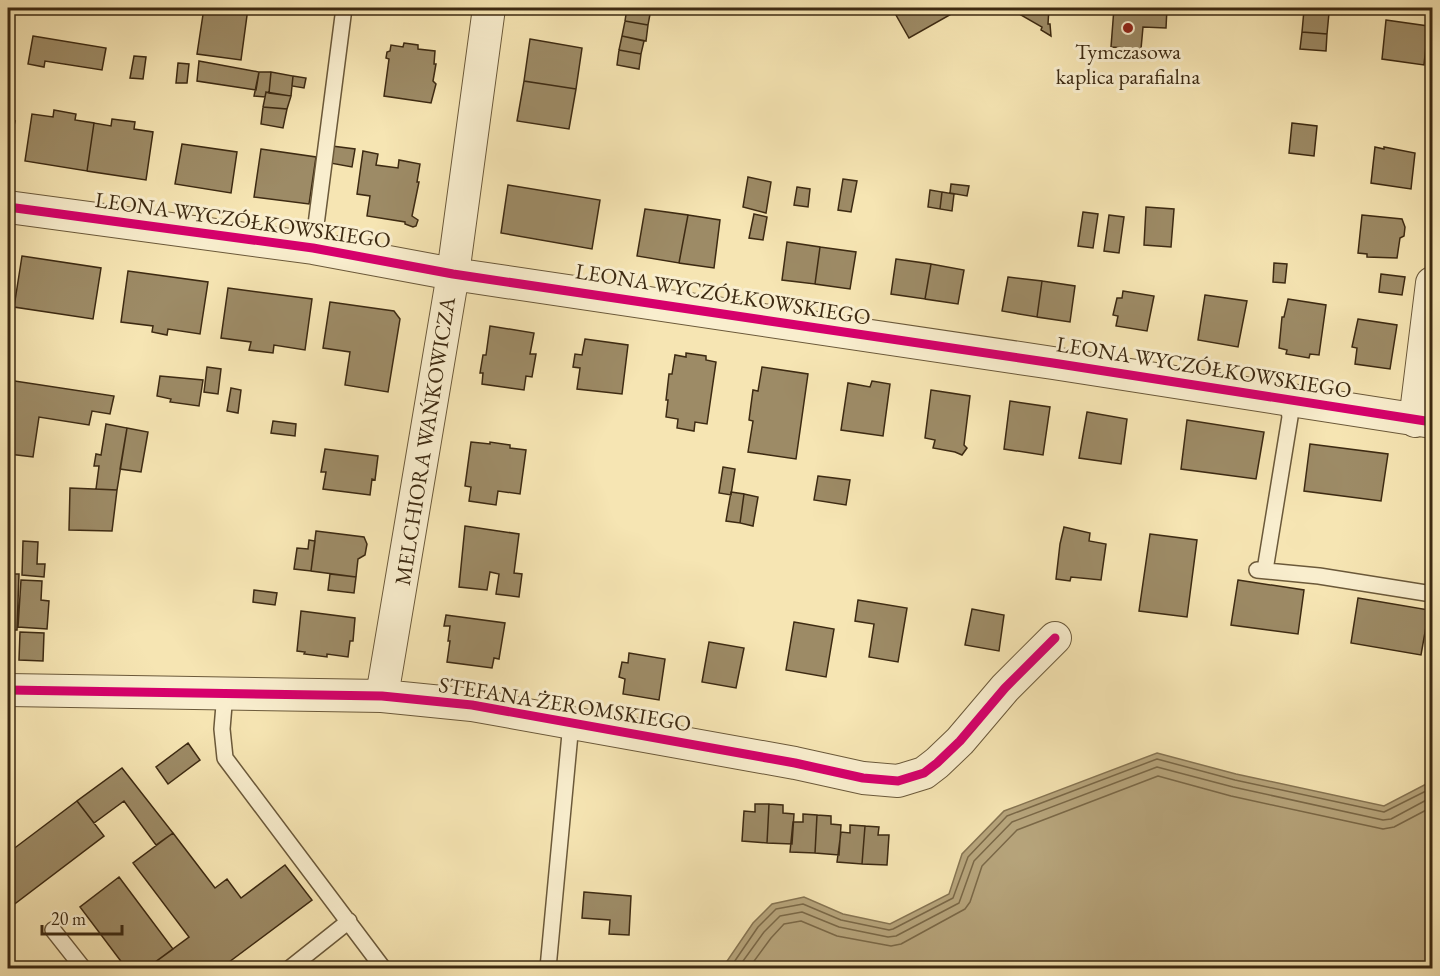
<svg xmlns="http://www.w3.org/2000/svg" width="1440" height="976" viewBox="0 0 1440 976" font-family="'EB Garamond',serif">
	<rect width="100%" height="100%" fill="#f6e5b3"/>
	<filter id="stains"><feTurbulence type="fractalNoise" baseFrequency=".00333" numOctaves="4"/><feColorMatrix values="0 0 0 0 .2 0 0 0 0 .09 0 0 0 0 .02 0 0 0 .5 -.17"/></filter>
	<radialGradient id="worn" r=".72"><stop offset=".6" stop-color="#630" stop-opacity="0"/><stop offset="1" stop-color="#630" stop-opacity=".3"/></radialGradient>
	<path fill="#b7a57c" stroke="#867452" stroke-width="1.5" d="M1157 753 1236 774 1384 806 1432 781V968H724L725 964 753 923 772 904 804 897 843 914 890 924 949 894 962 854 1004 811Z"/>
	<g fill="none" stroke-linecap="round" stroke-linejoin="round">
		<path stroke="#7a6847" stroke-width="1.5" d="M730 968 758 927 776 909 803 904 841 920 889 930 893 929 953 898 968 857 1007 816 1157 759 1235 780 1384 812 1432 788
			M738 968 764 932 780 916 802 912 839 927 888 937 896 936 959 903 974 861 1012 822 1157 767 1233 787 1383 820 1391 819 1432 797
			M749 968 771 938 784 924 801 921 837 936 891 946 901 944 965 909 970 902 982 866 1017 830 1158 776 1231 796 1383 829 1394 827 1432 807"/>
	</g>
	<path fill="#9d8b66" stroke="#3d2a12" stroke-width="1.5" d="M204 8H248L241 60 197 54Z
		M627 8 651 9 648 25 625 21Z
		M892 8H962L909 38Z
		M1009 8H1049L1048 24H1050L1051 36 1041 30 1042 27Z
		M1114 8H1167L1166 28 1143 27 1141 49 1111 47Z
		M1304 10 1329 13 1327 34 1302 32Z
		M1386 20 1428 26 1424 65 1382 59Z
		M625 21 648 25 646 41 622 36Z
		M1302 32 1327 34 1326 51 1300 49Z
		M33 36 106 48 102 70 45 61 44 67 28 64Z
		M622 36 644 41 641 54 619 50Z
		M530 39 582 48 576 89 524 81Z
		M404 43 418 45V49L435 51 434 64H436L433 81 436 84 431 103 384 96 389 59 386 58 387 52 390 51 391 45 403 47Z
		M619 50 641 54 639 69 617 65Z
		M134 56 146 57 143 79 130 78Z
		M199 61 259 72 256 90 197 81Z
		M178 63 189 64 187 83H176Z
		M259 72H271L269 93 266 92 265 97 254 96Z
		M271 72 293 76 291 96 269 93Z
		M293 76 306 78 304 88 292 86Z
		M524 81 576 89 569 129 517 121Z
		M266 92 291 96 287 109 263 107Z
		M263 107 287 109 283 128 261 124Z
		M54 110 76 114 75 120 94 123 87 171 25 161 32 114 53 117Z
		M112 119 135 122 134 129 153 132 146 180 87 171 94 123 111 126Z
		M8 120 15 121 11 141 8 140Z
		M1292 123 1317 126 1314 156 1289 153Z
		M182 144 237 152 231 193 175 184Z
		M332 146 355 149 352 167 330 163Z
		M1375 147 1384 149V147L1415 153 1411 189 1371 183Z
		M261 149 316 157 309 204 254 197Z
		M363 151 378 154 376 165 398 168 399 160 420 164 417 182H419L412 216 418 220 416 226 413 227 405 224V222L367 216 370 196 357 194Z
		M748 177 771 182 766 213 743 207Z
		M843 179 857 181 851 212 838 210Z
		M951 184 969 186 967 196 950 193Z
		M508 185 600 200 592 249 501 233Z
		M797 187 810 189 808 207 794 205Z
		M930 190 942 192 940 209 928 207Z
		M942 192 954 194 952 211 940 209Z
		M1146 207 1174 209 1171 247 1144 245Z
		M645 209 688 215 679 263 637 256Z
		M1083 212 1098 214 1093 248 1078 246Z
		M754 214 767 217 763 240 749 238Z
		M688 215 720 220 714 268 679 263Z
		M1109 215 1124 217 1119 253 1104 251Z
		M1362 215 1402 219 1405 227 1404 236 1400 238 1397 258 1367 257V254L1358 253Z
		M787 242 820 247 815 284 782 280Z
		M820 247 856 252 850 289 815 284Z
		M22 256 101 268 93 319 14 307Z
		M896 259 931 264 925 299 891 294Z
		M1274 263 1287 264 1285 283 1273 282Z
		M931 264 964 270 958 304 925 299Z
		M128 271 208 282 200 334 168 329 167 335 152 332 153 326 121 322Z
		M1381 274 1405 277 1402 295 1379 292Z
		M1008 277 1042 281 1037 317 1002 311Z
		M1042 281 1075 286 1070 322 1037 317Z
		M228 288 312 299 305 350 274 345 273 353 249 350 251 342 221 338Z
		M1123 291 1154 296 1147 331 1116 326 1118 316 1113 315 1117 298H1122Z
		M1205 295 1247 301 1238 347 1198 340Z
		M1288 299 1326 305 1319 355 1310 354 1309 358 1286 354 1287 350 1279 348 1282 317H1284Z
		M330 302 394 311 400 319 388 392 345 385 350 352 323 348Z
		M1358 319 1397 325 1390 369 1355 364 1357 348 1352 347Z
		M490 326 534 333 530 354H536L532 377 526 376 524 390 482 384 483 373H480L483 355H486Z
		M585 339 628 345 622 394 577 389 580 368 573 367 575 354 582 355Z
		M686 353 706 356V360L716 362 707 424 695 422 694 431 677 428 678 419 666 417 668 400H666L669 374H672L675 355 686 357Z
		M207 367 221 369 218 394 204 392Z
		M762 367 808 374 796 459 748 452 753 421 749 420 753 390 758 391Z
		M160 376 203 380 199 406 170 402 171 399 157 396Z
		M8 380 114 396 110 414 92 411 89 425 39 417 33 457 9 454 12 425 8 424Z
		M872 381 890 384 883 436 841 430 848 383 870 387Z
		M231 388 241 390 238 413 227 411Z
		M931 390 970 396 964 445 967 448 962 455 955 452 933 448 935 440 925 438Z
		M1010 401 1050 407 1043 455 1004 449Z
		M1087 412 1127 419 1121 464 1079 458Z
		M1187 420 1264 432 1256 479 1181 469Z
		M273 421 296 424 295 436 271 433Z
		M106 424 127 428 117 490 96 489 99 466H94L96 454 101 455Z
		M127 428 148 432 141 472 120 469Z
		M471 442 490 444V442L510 445V448L526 450 520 494 498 491 496 505 469 501 471 487 465 486Z
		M1310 444 1388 454 1381 501 1304 491Z
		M325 449 378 456 375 480 372 479 370 495 323 489 326 472H321Z
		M723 467 735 469 731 495 719 493Z
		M1432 473V510L1426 509Z
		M818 476 850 480 846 505 814 500Z
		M70 488 117 490 112 531 69 530Z
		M731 492 744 494 740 523 726 521Z
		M744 494 758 497 753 526 740 523Z
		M465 526 519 534 514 573 522 574 519 597 496 594 499 574 490 572 487 590 459 587Z
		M1064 527 1090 533 1089 541 1106 544 1101 580 1071 577 1070 581 1056 579 1060 544Z
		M316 531 364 537 367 544 365 555 358 559 356 577 311 571Z
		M1150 534 1197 540 1187 617 1139 611Z
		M309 540 315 541 311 571 294 569 297 548 308 549Z
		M23 541 38 542 37 564H45L44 577 22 575Z
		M8 574H19L17 630H8Z
		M330 574 356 577 354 593 328 590Z
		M21 580 42 581 41 600 49 601 47 629 18 627Z
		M1238 580 1304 590 1298 634 1231 625Z
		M254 590 277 593 275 605 253 602Z
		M1358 598 1429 610 1421 655 1351 643Z
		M858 600 907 608 898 662 869 657 874 624 855 621Z
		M972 609 1004 615 999 651 965 645Z
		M301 611 355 618 353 641H350L348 657 327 654V657L304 654 305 652 297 651Z
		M446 615 505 623 499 659 494 658 492 668 447 662 450 641H448L450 626H444Z
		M794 622 834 629 826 677 786 670Z
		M20 632 44 633 43 661 19 660Z
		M709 642 744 648 736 688 702 682Z
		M629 653 665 659 659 700 623 694 625 679 619 677 622 662 628 663Z
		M188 743 200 760 168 784 156 767Z
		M122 768 173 833 156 845 124 801 94 823 77 801Z
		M77 801 104 836 8 909V853Z
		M755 804H769L767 843 742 841 744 811 755 812Z
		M769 804 783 805V813L794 814 792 844 767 843Z
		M803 814 817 815 815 853 790 852 793 822H803Z
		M817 815 831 816V824L841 825 839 855 815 853Z
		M850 825 865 826 862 864 837 862 841 832 850 833Z
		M865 826 879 827 878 835H889L887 865 862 864Z
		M173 833 215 888 227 879 241 898 285 865 312 900 221 968H147L189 937 133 863Z
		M119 877 173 949 147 968H126L80 907Z
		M584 892 631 896 629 935 609 934 610 920 582 918Z"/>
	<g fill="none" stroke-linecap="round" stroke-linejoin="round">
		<defs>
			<path id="lane" d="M313 248 344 8
				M1257 570 1319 576 1432 594
				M1265 570 1290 417 1287 400
				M225 693 222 729 225 758 383 968
				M53 930 83 968
				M290 968 349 921
				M548 968 571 723"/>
			<path id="street" d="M8 207 313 248 453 274 1053 363 1432 422
				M1415 421 1432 283
				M8 690 382 696 472 705 795 763 863 778 898 781 924 773 937 763 960 741 1005 688 1055 638
				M382 696 453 274 489 8"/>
		</defs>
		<use href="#lane" stroke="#6b593a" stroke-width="18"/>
		<use href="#street" stroke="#6b593a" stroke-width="34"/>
		<use href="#lane" stroke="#f9eece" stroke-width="15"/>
		<use href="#street" stroke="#f9eece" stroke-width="32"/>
		<defs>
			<path id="cycleway" d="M8 207 313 248 453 274 1053 363 1432 422
				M8 690 382 696 472 705 795 763 863 778 898 781 924 773 937 763 960 741 1005 688 1055 638"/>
		</defs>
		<use href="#cycleway" stroke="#f9eece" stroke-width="13"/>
		<use href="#cycleway" stroke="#d6006c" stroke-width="9"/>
	</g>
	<circle fill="#8f2418" stroke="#f9eece" stroke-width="2" cx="1128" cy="28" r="6"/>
	<g text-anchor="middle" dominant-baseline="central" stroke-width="6" stroke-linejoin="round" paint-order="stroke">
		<g font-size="22" fill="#3d2a12" stroke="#f9eece">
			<text x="1128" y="51">Tymczasowa<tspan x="1128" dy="25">kaplica parafialna</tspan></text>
		</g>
		<g font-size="22" fill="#3d2a12" stroke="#f9eece">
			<text transform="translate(243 220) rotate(8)">LEONA WYCZÓŁKOWSKIEGO</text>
			<text transform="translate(723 294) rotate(9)">LEONA WYCZÓŁKOWSKIEGO</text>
			<text transform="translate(1204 367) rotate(9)">LEONA WYCZÓŁKOWSKIEGO</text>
			<text transform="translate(425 441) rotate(-81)">MELCHIORA WAŃKOWICZA</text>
			<text transform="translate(565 704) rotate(9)">STEFANA ŻEROMSKIEGO</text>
		</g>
	</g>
	<rect width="1440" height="976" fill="none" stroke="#f6e5b3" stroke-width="30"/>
	<rect x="9" y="9" width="1422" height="958" fill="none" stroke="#3d2a12" stroke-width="3"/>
	<rect x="15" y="15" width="1410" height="946" fill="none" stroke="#3d2a12" stroke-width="1.5"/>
	<path d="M42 925v9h80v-9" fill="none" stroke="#3d2a12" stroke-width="3"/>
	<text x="51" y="925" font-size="18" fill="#3d2a12" stroke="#f9eece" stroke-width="4.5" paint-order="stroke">20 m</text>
	<rect width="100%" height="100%" filter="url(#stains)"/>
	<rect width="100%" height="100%" fill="url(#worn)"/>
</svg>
